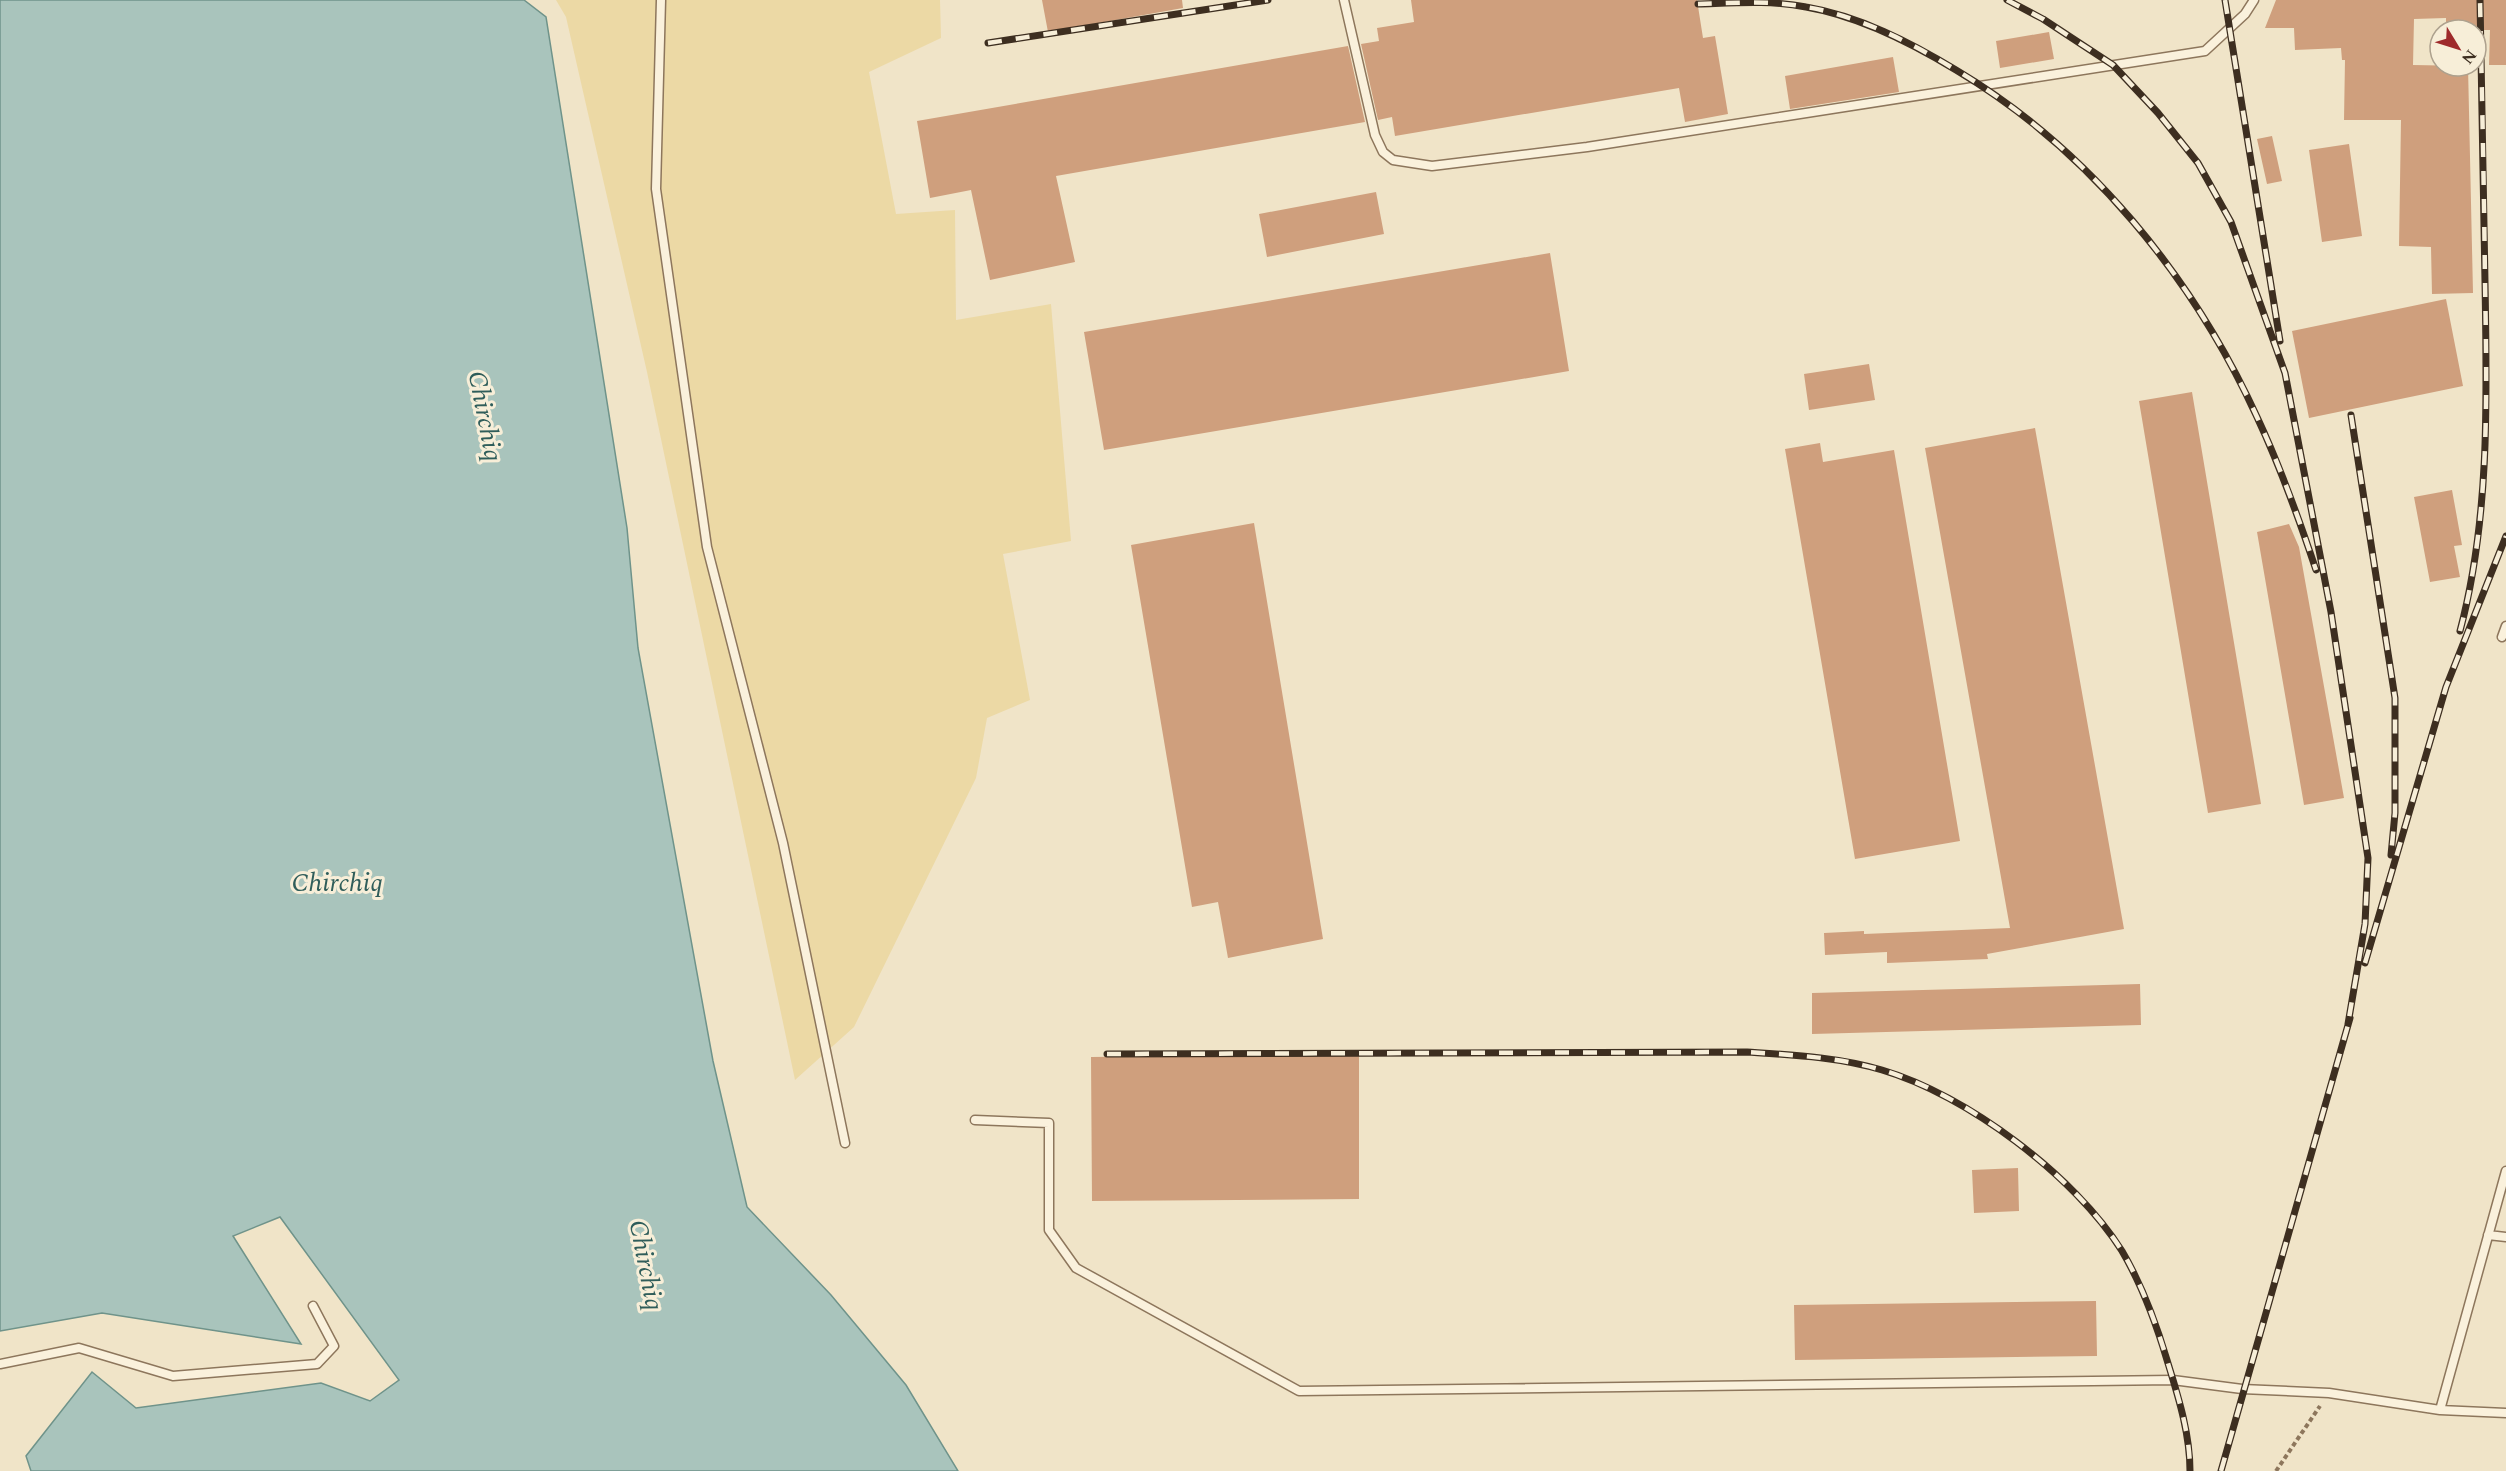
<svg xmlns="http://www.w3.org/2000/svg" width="2506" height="1471" viewBox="0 0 2506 1471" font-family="Spectral,serif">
	<rect width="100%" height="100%" fill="#f0e4c8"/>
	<path fill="#ecd9a5" d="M556 0H940L941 38 869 72 896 214 955 210 956 320 1051 304 1071 541 1003 554 1030 700 987 718 976 778 854 1027 795 1080 647 372 566 17Z"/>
	<path fill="#a9c4bc" stroke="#6f938a" stroke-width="1.5" d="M0 0H524L546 17 627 528 638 648 713 1061 747 1207 831 1295 906 1385 958 1471H31L26 1456 92 1372 136 1408 321 1383 370 1401 399 1380 280 1217 233 1236 301 1344 102 1313 0 1331Z"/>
	<path fill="#cf9f7d" d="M1042 0H1182L1183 8 1048 32Z
		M1411 0H1697L1703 38 1715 36 1728 114 1685 122 1679 88 1395 136 1392 117 1378 120 1361 44 1379 41 1377 28 1414 22Z
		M2276 0H2506V65H2489L2490 30H2446V18L2414 19 2413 65 2468 66 2473 293 2432 294 2431 247 2399 246 2401 120H2344L2345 60H2342L2341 48 2295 50 2294 28H2265Z
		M2049 32 2054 59 2000 68 1996 41Z
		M1348 46 1365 122 1056 176 1075 262 990 280 971 190 930 198 917 121Z
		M1893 57 1899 92 1790 109 1785 76Z
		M2272 136 2282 181 2267 184 2257 139Z
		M2349 144 2362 236 2322 242 2309 150Z
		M1376 192 1384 234 1267 257 1259 214Z
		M1550 253 1569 371 1104 450 1084 332Z
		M2446 299 2463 386 2309 418 2292 331Z
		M1869 364 1875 400 1809 410 1804 374Z
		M2192 392 2261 804 2208 813 2139 401Z
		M2035 428 2124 929 1987 954 1988 959 1887 963V952L1825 955 1824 933 1864 931V934L2010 928 1925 448Z
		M1820 443 1823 462 1894 450 1960 841 1855 859 1785 449Z
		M2452 490 2462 545 2454 546 2460 577 2430 582 2414 497Z
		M1254 523 1323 939 1228 958 1218 902 1192 907 1131 545Z
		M2289 524 2299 547 2344 798 2304 805 2257 532Z
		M2140 984 2141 1025 1812 1034V993Z
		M1359 1054V1199L1092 1201 1091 1057Z
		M2018 1168 2019 1211 1974 1213 1972 1170Z
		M2096 1301 2097 1356 1795 1360 1794 1305Z"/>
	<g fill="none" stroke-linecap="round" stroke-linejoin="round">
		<defs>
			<path id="lane" d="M661 0 656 189 707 547 783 843 845 1143
				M1344 0 1375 135 1383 152 1393 160 1432 166 1587 147 2205 51 2245 14 2254 0
				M2502 637 2506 626
				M975 1120 1049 1123V1230L1076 1268 1299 1391 2173 1380 2242 1389 2329 1393 2440 1410 2506 1413
				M2488 1235 2506 1237
				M0 1364 79 1348 173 1376 317 1364 334 1346 313 1306
				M2440 1410 2506 1171"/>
		</defs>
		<use href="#lane" stroke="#8d765c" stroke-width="11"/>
		<path stroke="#8d765c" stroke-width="4" stroke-dasharray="4.5 3" stroke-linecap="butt" d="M2276 1471 2320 1406"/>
		<use href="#lane" stroke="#faf1dc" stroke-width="8"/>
		<defs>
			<path id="rail" d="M2007 0 2043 19 2113 65 2158 113 2198 163 2231 222 2285 373 2331 612 2368 858 2365 924 2348 1024
				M2225 0 2280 341
				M1698 4C1733 3 1771 0 1806 7 1859 16 1910 42 1956 70 2089 149 2193 277 2257 417 2280 466 2299 519 2316 570
				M988 43 1268 0
				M2351 415 2395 698V813L2391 855
				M2460 631C2490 518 2487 398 2485 282 2484 188 2482 94 2480 0
				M2365 963 2446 687 2506 536
				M1107 1054 1747 1052C1793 1055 1838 1057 1882 1070 1967 1095 2075 1176 2122 1251 2142 1285 2156 1323 2167 1360 2178 1396 2190 1433 2190 1471
				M2221 1471 2350 1018"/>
		</defs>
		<use href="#rail" stroke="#3d2e20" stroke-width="7"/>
		<use href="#rail" stroke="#f7eed8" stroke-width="4.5" stroke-dasharray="14" stroke-linecap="butt"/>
	</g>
	<g text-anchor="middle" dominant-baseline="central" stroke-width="6" stroke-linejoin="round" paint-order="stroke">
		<g font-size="26" font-style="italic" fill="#2f5d5a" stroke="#f7eed8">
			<text transform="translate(485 416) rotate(79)">Chirchiq</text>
			<text x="337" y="883">Chirchiq</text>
			<text transform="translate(646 1265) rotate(79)">Chirchiq</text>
		</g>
	</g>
	<g transform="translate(2458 48) rotate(128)"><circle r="28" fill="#f7eed8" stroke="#ada18e" stroke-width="1.5"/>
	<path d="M0-4.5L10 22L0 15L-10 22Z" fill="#9e2a2b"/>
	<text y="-9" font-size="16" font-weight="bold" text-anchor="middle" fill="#3d2e20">N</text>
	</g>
</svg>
